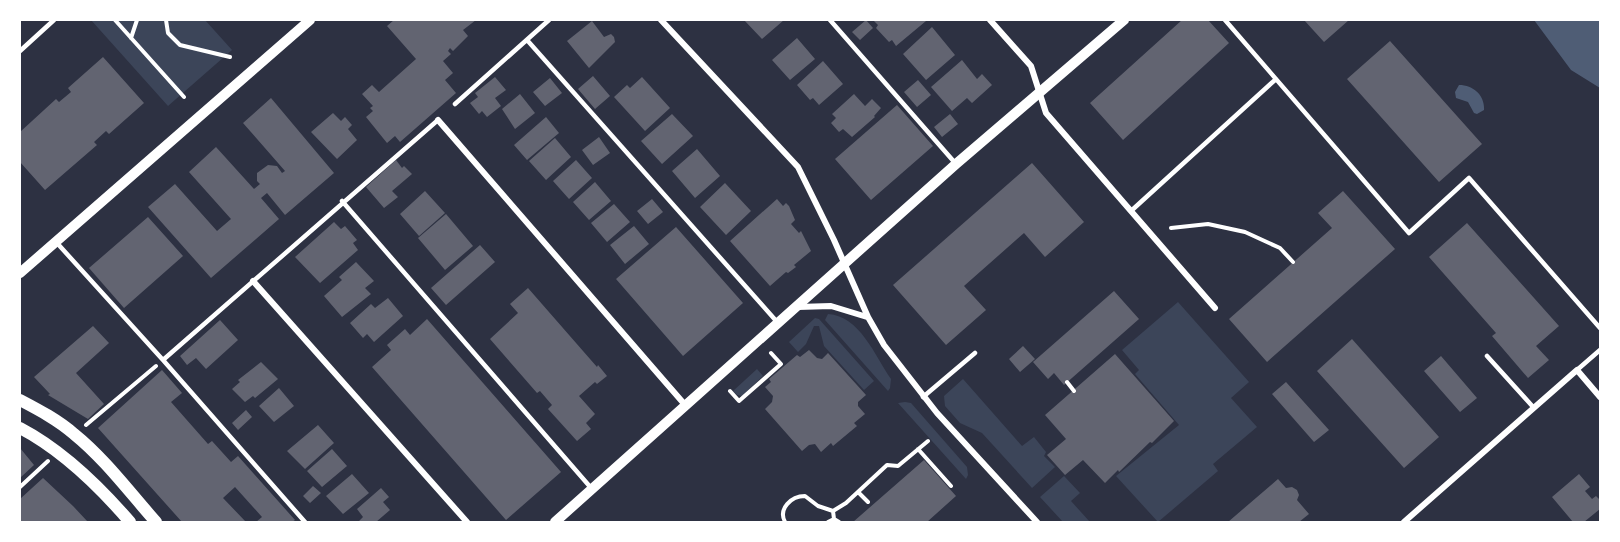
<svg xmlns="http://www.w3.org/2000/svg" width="1620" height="542" viewBox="0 0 1620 542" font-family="'Libre Baskerville',serif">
	<rect width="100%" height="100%" fill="#2d3142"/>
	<path fill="#3c4559" d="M91 20H205L232 50 168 106Z
		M1178 302 1249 382 1231 398 1257 427 1213 464 1218 471 1158 522 1116 476 1179 425 1135 374 1139 370 1122 350Z
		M828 314C860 316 875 356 891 379L890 388 888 391 825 320Z
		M815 318 819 319 874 381 864 390 824 346 819 326H814L806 344 798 352 789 342Z
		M757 369 763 376 742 396 737 395 733 391Z
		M963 379 1022 446 1034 437 1046 452 1044 456 1055 467 1032 488 982 433 960 423 945 406 944 396Z
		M905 402 911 403 967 467 968 475 966 479 898 403Z
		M1064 476 1080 493 1071 501 1090 522H1063L1040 497Z"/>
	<path fill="#4f5d75" d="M1534 20H1600V88L1571 70Z
		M1459 85C1474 85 1485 96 1484 110L1477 114 1474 113 1468 102 1456 98 1455 92Z"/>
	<path fill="#626471" d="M394 20H476L463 30 468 36 453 51 450 48 448 51 451 54 443 61 453 73 445 80 456 93 400 142 395 136 387 143 366 117 373 111 370 108 373 106 362 94 372 85 379 92 416 59 387 26Z
		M744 20H784L762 39Z
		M866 20 873 28 860 40 852 32Z
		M873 20H924L926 21 896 46 892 40 889 42 876 28 878 25Z
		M1182 20H1208L1229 43 1123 140 1090 103Z
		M1304 20H1349L1324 42Z
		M592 21 604 37 611 34 614 37 615 42 589 68 567 41Z
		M932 27 955 55 926 80 903 54Z
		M797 38 815 59 790 80 772 60Z
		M1390 41 1482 144 1439 182 1347 79Z
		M103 57 144 103 109 134 106 131 94 142 97 145 45 190 20 162V132L56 99 59 102 71 92 68 88Z
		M962 60 977 79 982 74 992 85 972 103 967 98 952 111 931 87Z
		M823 61 843 84 819 105 813 98 810 100 797 85Z
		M593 76 610 96 595 109 578 89Z
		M495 77 506 90 495 98 501 106 487 117 482 111 479 114 470 103 478 97 475 93Z
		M642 77 670 108 645 131 614 97 627 85 630 88Z
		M550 78 562 93 545 106 533 92Z
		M918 80 931 95 917 107 904 92Z
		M520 94 535 113 515 129 502 109Z
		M854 94 865 106 872 99 881 108 874 116 875 117 852 137 843 129 839 132 831 123 836 118 832 114Z
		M271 98 334 173 285 215 267 193 261 198 279 219 211 278 148 207 175 184 217 231 231 219 189 172 216 147 254 189 260 184 257 181V173L268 165 277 166 282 173 285 171 243 123Z
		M897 105 933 146 871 200 835 159Z
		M333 113 341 121 345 117 352 125 348 129 357 140 337 159 311 132Z
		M672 114 693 136 662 164 641 141Z
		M950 114 958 124 942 137 934 127Z
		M546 117 559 133 527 160 514 145Z
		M599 137 610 153 593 165 582 150Z
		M555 138 571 157 546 180 529 161Z
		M697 149 720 176 695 198 672 171Z
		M396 160 402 168 404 166 412 174 392 191 398 197 384 208 366 187Z
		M576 160 592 178 569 199 553 181Z
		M1032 163 1084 222 1045 257 1024 233 964 286 986 310 946 345 893 285Z
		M595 182 611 201 589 220 573 202Z
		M725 183 751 211 726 235 700 207Z
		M425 191 445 213 419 236 400 214Z
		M1343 191 1395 249 1267 362 1229 319 1332 228 1318 213Z
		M652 199 663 212 648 224 637 211Z
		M777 199 783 206 786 203 789 206 795 220 791 224 799 233 801 231 811 251 794 265 796 267 788 273 786 272 770 286 730 241Z
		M614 204 630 222 607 242 591 223Z
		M446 214 473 246 445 270 418 238Z
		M148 217 183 256 124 308 89 268Z
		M334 222 341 229 345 226 357 240 353 243 358 250 320 283 295 257Z
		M1467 223 1559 326 1536 346 1549 360 1528 378 1492 336 1496 333 1429 257Z
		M634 226 649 244 625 264 610 245Z
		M676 227 743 303 683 356 616 279Z
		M480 245 495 262 446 305 431 288Z
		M356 262 374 281 365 288 371 294 342 317 324 296 342 280 339 277Z
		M528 288 597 367 598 365 607 376 597 384 595 382 579 396 595 414 586 423 591 429 577 441 548 409 552 405 540 391 537 393 490 339 518 313 510 304Z
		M1114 291 1139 319 1064 385 1054 373 1048 379 1033 362Z
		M388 298 403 316 374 342 367 334 363 338 350 323 371 304 375 308Z
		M427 319 561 472 506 520 372 367 391 350 387 345 405 329 410 335Z
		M220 320 238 340 206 369 196 358 187 365 180 356Z
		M93 326 109 343 76 373 104 404 88 419 48 395 50 394 34 377Z
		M1352 339 1439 437 1404 468 1317 371Z
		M1023 346 1035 359 1020 372 1009 359Z
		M809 350 817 358 822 359 828 353 866 395 858 402V406L865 414 854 423 857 426 833 446 831 443 821 452 815 444 809 445 802 451 765 409 772 402 773 396 765 387 771 382 769 379 797 355 800 357Z
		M1115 354 1174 421 1152 443 1150 442 1119 472 1118 470 1105 483 1083 460 1065 475 1047 455 1066 439 1045 415Z
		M1441 356 1477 398 1460 412 1424 371Z
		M261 362 278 379 255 398 253 396 245 402 232 389 240 382 238 380Z
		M162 370 182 393 171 402 208 444 212 441 231 462 238 456 295 520 292 522H256L262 517 235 487 223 498 246 522H182L98 428Z
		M1286 382 1329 430 1314 442 1272 394Z
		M279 388 294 406 274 422 259 406Z
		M246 410 252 417 238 430 232 423Z
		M318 425 334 443 305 469 287 451Z
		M20 448 34 465 20 478Z
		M332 449 347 466 322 487 307 471Z
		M924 460 956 496 927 522H853Z
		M352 474 369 493 343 514 326 496Z
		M1579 474 1590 487 1585 491 1592 499 1596 496 1600 500V509L1584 522H1573L1552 497Z
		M43 478 73 506 88 522H20V499Z
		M1278 479 1286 488 1292 487 1297 490 1299 495 1297 500 1309 514 1299 522H1228Z
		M313 486 321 493 310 503 303 496Z
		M381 488 389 497 383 502 390 510 376 522H358L363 517 357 509Z"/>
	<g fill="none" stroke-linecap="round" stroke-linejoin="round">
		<path stroke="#fff" stroke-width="4" d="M115 20 184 97
			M166 20 168 33 180 45 230 57
			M131 38 137 20
			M1171 228 1208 224 1245 232 1280 248 1293 262
			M1067 382 1074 391
			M730 391 739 401 781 364 771 353
			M86 425 156 366
			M918 449 951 486
			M20 487 48 461
			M858 492 868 502
			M834 519 839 522
			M785 522C778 509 791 496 805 496L818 506 833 511 846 503 887 465 898 466 928 441
			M828 522 834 519 833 511"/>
		<path stroke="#fff" stroke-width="4.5" d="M830 20 956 164
			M1225 20 1409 233 1469 178 1600 328
			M527 40 778 323
			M20 51 54 20
			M455 104 549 20
			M342 201 592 489
			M1131 211 1276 79
			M57 243 163 360 305 522
			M1487 356 1534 408
			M163 360 438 120
			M1577 370 1600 350
			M923 397 975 353"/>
		<path stroke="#fff" stroke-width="6" d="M661 20 798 167 834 240 868 317 884 345 937 413 1037 522
			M990 20 1031 66 1046 113 1215 308
			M438 120 686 406
			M253 281 467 522
			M798 307 831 306 867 317
			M1404 522 1577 370 1600 397"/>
		<path stroke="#fff" stroke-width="10" d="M20 273 310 20
			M555 522 956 164 1124 20"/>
		<path stroke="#fff" stroke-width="12" d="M20 400C39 410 58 420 74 434 105 459 130 493 156 522
			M20 428C62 450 99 486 130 522"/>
	</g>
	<rect width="1620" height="542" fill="none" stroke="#ffffff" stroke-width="42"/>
</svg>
